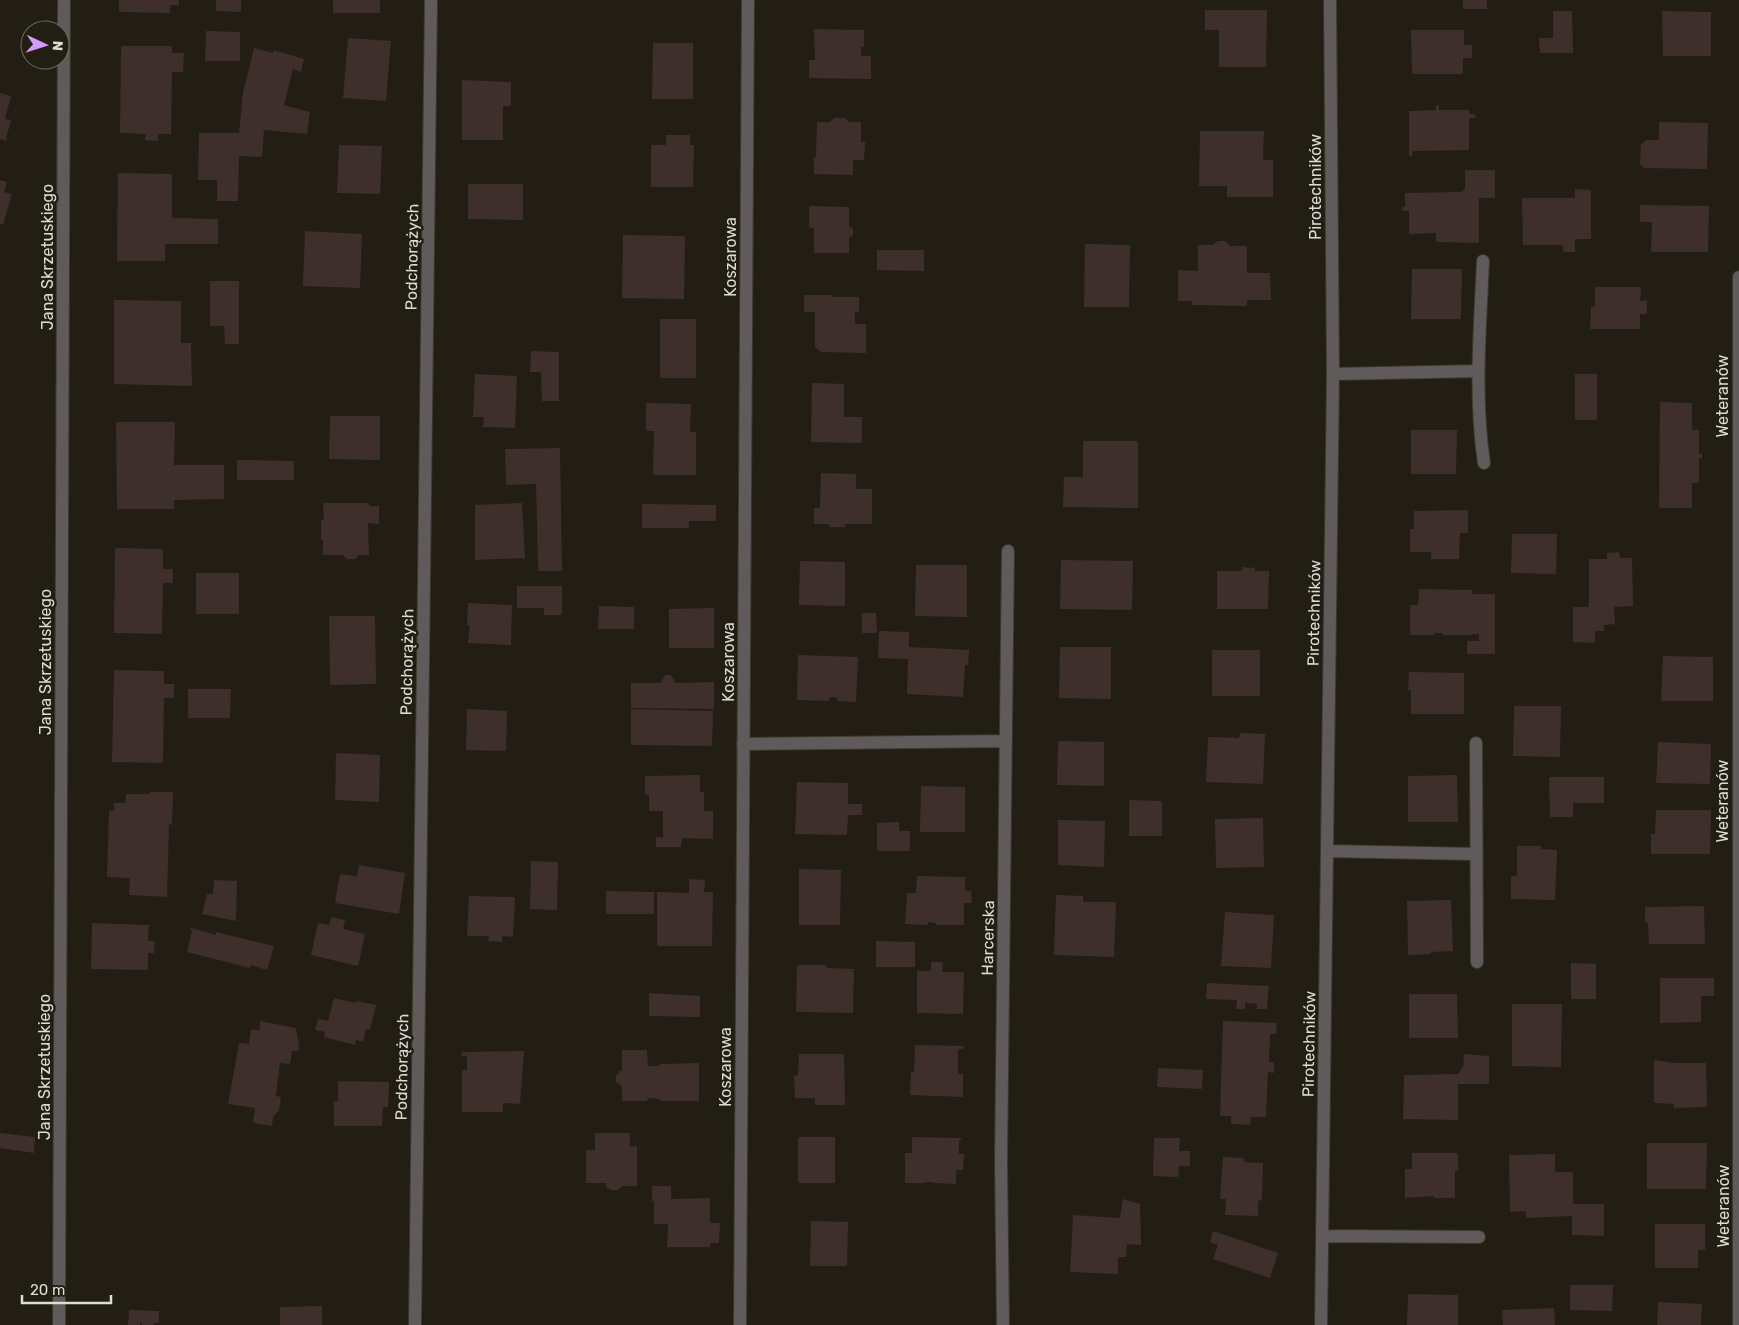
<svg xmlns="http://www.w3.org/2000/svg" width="1739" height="1325" viewBox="0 0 1739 1325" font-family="Rubik,sans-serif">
	<rect width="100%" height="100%" fill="#221e13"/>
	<path fill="#3e2f2d" d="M119 0H179V5H170V13L119 12Z
		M216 0H241V12L216 11Z
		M333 0H380V13H333Z
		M1463 0H1487V9H1463Z
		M1205 10H1267L1266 67H1219V30H1205Z
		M1553 11H1572L1573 53H1540L1539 38H1553Z
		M1662 11 1711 12V56H1663Z
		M814 29 864 30V47H861V56H871V79L809 78V60H815Z
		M1411 30H1464V45H1472V58H1463V74H1412Z
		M206 31 240 32V61H205Z
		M348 38 391 41 386 101 343 98Z
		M653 43H693V99H652Z
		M121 46H172V53H184L183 72H172L171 134H158V141L145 140 146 134 120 133Z
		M254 48 273 53 274 50 304 59 301 72 293 69 284 105 310 112 307 134 264 130 262 157 239 156 238 201H217V180H198L199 133H239L243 93Z
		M462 80 511 82V106H503V140H462Z
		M0 93 11 96 5 119 11 120 6 139 7 141 0 139Z
		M1436 105H1439V110H1469V114L1476 115 1475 118H1469V150L1413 151 1412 156H1409V111L1436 110Z
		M834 118H845L849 122H861V142H865L864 160H853V175L814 174V157H816L817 122H830Z
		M1659 122 1708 123 1707 169 1644 168 1640 164 1641 145 1646 140H1659Z
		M1200 131H1264L1263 160H1273V197H1227V186H1199Z
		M666 135H690V145H694L693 187H651V145H666Z
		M339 145 382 146 380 194 337 193Z
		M1465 170H1495V198H1479V243L1436 242V233L1409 234V211H1403L1402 207H1405V193L1461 192 1465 189Z
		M118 173 172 174V218L218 219V244H165V261H117Z
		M0 180 7 182 4 192 12 194 3 225 0 224Z
		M468 184H523V220L468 219Z
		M1575 189 1591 190V239H1575V252H1563V245H1523L1522 198H1575Z
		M1640 205 1709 206 1708 252H1651L1652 222H1640Z
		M809 206 849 207V226L853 229V235L849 238V253H814V228H809Z
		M305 231 362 234 360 288 303 286Z
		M623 235 685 236 684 299 622 298Z
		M1218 241H1225L1230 246H1247V273H1270L1271 300H1247V306L1192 305V301H1178V270L1198 271V245H1213Z
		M1085 244 1130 245 1129 307H1084Z
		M877 250H924V271L877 270Z
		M1412 269H1462L1461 319H1411Z
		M210 281H239V344H225L224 326H210Z
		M1595 287H1641L1640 301 1647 300V314H1640V329H1590L1591 307H1595Z
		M804 295H833V297H859V312H855V324H866V353L821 352 815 347V312H804Z
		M114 300 181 301V343H191L192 386 114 384Z
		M660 319H696V378H660Z
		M531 351 559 352V401H542L541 372H530Z
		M475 374 517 376 515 428 483 427 484 417H473Z
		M1575 374H1597V420H1575Z
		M812 383 844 384V417H862V443L811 442Z
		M1660 402 1692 403V430H1699V454H1702V458H1699V483H1692V508H1659Z
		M646 403 691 404 690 432H696V475H653L654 431H646Z
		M330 416H380V460L329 459Z
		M116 422H175L174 465H224V499L174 500V509H117Z
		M1411 430H1457L1456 474H1411Z
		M1083 441H1138V508L1063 507 1064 477H1083Z
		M560 448 562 571H538L536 484 506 485 505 449Z
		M237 460 294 461V480H237Z
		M821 473 856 474V489H872V524H845V527H829V524H814V508H820Z
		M323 503H369V506H379V524L368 523 369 555H359L355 559H347L343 555H323V540H321V520H324Z
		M522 503 525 558 475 560V505Z
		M642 504 716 505V521H689V528H642Z
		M1468 510V533H1460L1459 559H1431V552H1410V529H1414V511Z
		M1512 534H1557L1556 574 1511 573Z
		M115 548 163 549V569H173V583H163L162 634 114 633Z
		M1619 552 1620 558H1632L1633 606 1614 607 1615 624 1604 625V631H1595V643L1573 642V607H1589V559H1607V553Z
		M1061 560 1133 561 1132 610 1060 609Z
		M800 561 845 562V606L799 605Z
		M916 565H967V617L915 616Z
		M1242 567 1255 568V571H1269L1268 609H1217V571H1242Z
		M196 573H239V614H196Z
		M517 586H562V615H544V608H517Z
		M1419 589 1472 590V594H1495V654H1467V641H1479V634H1472V635H1443V633H1434V635H1410V605H1418Z
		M468 603 512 605 511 645 468 643 470 626 467 625Z
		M599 606 634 607V629H598Z
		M714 608V648H669V609Z
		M862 613H876L877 633H862Z
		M329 616H375L376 684 330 685Z
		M879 631 909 632V647L969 650 968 665H965L963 697 907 694 908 659 878 658Z
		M1060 647H1111V699L1059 698Z
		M1212 650H1260V696H1212Z
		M798 655 858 657 856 702 837 701V697H829V701L797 700Z
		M1663 656 1713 657V701H1661Z
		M114 670 164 671V684H174V698H164L163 763 112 762Z
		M1409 672 1464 673V714H1411V690H1408Z
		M665 675H671L676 683 714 682V709L631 708V683H661Z
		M188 689H231L230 718H188Z
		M1514 706H1561L1560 757 1513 756Z
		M467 709 507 711 506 751 466 750Z
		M631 709 713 711 712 746 631 745Z
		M1240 733 1265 734 1263 784 1206 782 1208 737 1239 738Z
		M1058 741 1104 742V786L1057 785Z
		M1658 742 1711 744 1710 784 1656 783Z
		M336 753 380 755 379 802 335 800Z
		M700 775V792H704V811H713V839L682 838 681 847H656V837L663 838V811H649V795H645V776Z
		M1457 775 1458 822H1408V776Z
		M1549 777H1604V803H1573V817H1550Z
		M797 782 848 783V804H862V815H848L847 835 795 834Z
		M921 786 965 787V832H920Z
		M150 792H173L172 825 169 824 167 897 129 895 130 878 107 877 109 811H114V803H125L126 794H150Z
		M1129 800 1162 801V836H1129Z
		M1656 810H1711L1710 854H1651V834H1655Z
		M1263 818 1264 867 1216 868 1215 819Z
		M1058 820 1105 821 1104 867 1058 865Z
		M899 822V831H910V851H877V823Z
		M1517 846H1541V849L1557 850 1555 900 1511 899V876H1517Z
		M531 861 558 862 557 910 530 909Z
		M359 865 405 873 399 914 335 903 340 874 357 876Z
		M799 869 841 870 840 925H799Z
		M917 876 965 877V891H971L972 903H964V925H936V923L928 922V925L905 924 907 893H916Z
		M689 879 705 880 704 892H713L712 946H657V892L689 893Z
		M214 880 237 881 236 921 202 914 207 894H213Z
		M606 891 654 892V914H606Z
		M1056 895 1083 896V902H1116L1114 957 1054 955Z
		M469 896 515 897 513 937 502 936V942L488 941 489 936H467Z
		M1451 900 1453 951 1431 952V954L1408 955 1407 901Z
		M1704 906 1705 944H1649L1648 923H1645V907Z
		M1225 912 1274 915 1271 968 1221 966Z
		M331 917 345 920 343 929 365 934 358 966 311 955 318 923 329 925Z
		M92 923 149 925 148 941H155L154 953H148V970L91 969Z
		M188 927 216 935V932L274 946 267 970 250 965V968L187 952 192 930Z
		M876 941 915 942V967H876Z
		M931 962H943L942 972H964L963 1014 917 1013V971H931Z
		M1571 963 1596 964V999H1571Z
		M797 965H826V968L854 969 853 1013 796 1012Z
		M1660 978H1714V996H1701V1022L1660 1023Z
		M1207 983 1269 986 1267 1009H1257V1004L1245 1003V1009H1236L1237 1000 1206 999Z
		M649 993 700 996V1017L649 1016Z
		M1409 994H1457L1458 1038H1409Z
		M334 998 356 1003 357 1001 376 1005 370 1030 366 1029 363 1042 356 1040 355 1045 324 1037 325 1032 315 1030 318 1019 328 1021Z
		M1512 1004H1562L1561 1067 1512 1066Z
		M260 1021 296 1028 299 1046 298 1051H292L290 1064 280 1063 276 1096 281 1097 279 1110 273 1117 272 1126 253 1123 255 1108 228 1104 239 1043 249 1044 251 1030H260Z
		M1223 1021 1277 1023 1276 1034H1270L1269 1062H1274V1073L1268 1072 1266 1117H1251L1250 1125 1231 1124V1116H1220Z
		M915 1045 964 1046 963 1049H958V1074H963V1097L910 1095 911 1072H914Z
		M622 1050H647L648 1066H660V1064L699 1063V1101H660V1099L647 1098 648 1101H622V1086L616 1082V1076L620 1071H622Z
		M524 1051 520 1104 503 1103V1112H462V1070H467V1056H461L462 1052Z
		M799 1054H844L845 1105H815V1098H795L794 1076 798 1075Z
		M1464 1054 1489 1056V1084H1458V1120L1403 1119 1404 1075 1458 1074 1463 1067Z
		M1654 1060 1675 1063H1706L1707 1107 1674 1108V1104L1654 1103Z
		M1158 1068 1203 1070 1202 1089 1157 1087Z
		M338 1081 389 1082 388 1107H383L382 1126H334V1101H338Z
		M0 1133 35 1137 34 1153 0 1148Z
		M595 1133H630V1147L637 1146V1186H623L618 1190H611L606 1187V1183H586V1150H595Z
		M798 1137H835V1183H798Z
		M912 1137 961 1138V1140H959V1154H964L963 1170H956V1184L934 1183 933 1182H926V1183H905V1153H912Z
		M1154 1138H1180L1179 1151H1190V1166H1179L1178 1177 1153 1176Z
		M1647 1143H1707L1706 1189H1647Z
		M1412 1153H1458V1171H1455V1198H1434L1433 1196 1405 1198V1169H1412Z
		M1555 1154V1172H1573V1204H1604V1236L1572 1235V1216L1526 1218V1211L1510 1212 1509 1155Z
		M1223 1157 1244 1158V1162L1263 1163 1262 1201 1258 1200V1216L1225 1215 1226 1199H1220Z
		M652 1186H671V1199L710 1198V1223H720L719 1243H710V1247H667L668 1224H654V1201H652Z
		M1123 1199 1140 1204 1141 1245 1127 1244 1126 1257H1118V1274L1070 1272 1073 1215 1120 1218Z
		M811 1221 848 1222 847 1266H810Z
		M1655 1224H1705V1250H1698V1268H1655Z
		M1213 1231 1278 1253 1270 1278 1213 1259 1218 1245 1210 1242Z
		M1570 1285H1613L1612 1311 1570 1310Z
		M1408 1294 1458 1295V1325H1407Z
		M1658 1302 1702 1304 1701 1325H1657Z
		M322 1306V1325H280V1307Z
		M1554 1308 1555 1325H1503L1502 1310Z
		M129 1310 159 1311V1323H154V1325H142V1323H140V1325H128Z"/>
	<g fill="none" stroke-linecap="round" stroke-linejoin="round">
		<defs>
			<path id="minor" d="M1483 261C1480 329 1474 396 1484 463
				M1333 374 1478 371
				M1476 743 1477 962
				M743 744 1006 741
				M1327 851 1476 854
				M1322 1236 1479 1237
				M59 1325 64 0
				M415 1325 431 0
				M740 1325 748 0
				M1003 1325 1001 1161 1008 551
				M1321 1325 1333 374 1330 0
				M1739 1325V277"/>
		</defs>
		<use href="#minor" stroke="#3c392e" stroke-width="14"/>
		<use href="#minor" stroke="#615a5b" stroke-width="12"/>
	</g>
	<g text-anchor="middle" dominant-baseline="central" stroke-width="5" stroke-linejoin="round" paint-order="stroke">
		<g font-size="16" fill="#dedcd4" stroke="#221e13">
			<text transform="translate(1315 187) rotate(-90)">Pirotechników</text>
			<text transform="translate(47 257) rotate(-90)">Jana Skrzetuskiego</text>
			<text transform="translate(412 257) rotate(-89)">Podchorążych</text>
			<text transform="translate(730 257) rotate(-90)">Koszarowa</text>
			<text transform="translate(1722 396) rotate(-90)">Weteranów</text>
			<text transform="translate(1314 613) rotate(-89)">Pirotechników</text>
			<text transform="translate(45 662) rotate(-90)">Jana Skrzetuskiego</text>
			<text transform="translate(407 662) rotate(-89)">Podchorążych</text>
			<text transform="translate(728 662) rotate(-90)">Koszarowa</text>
			<text transform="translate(1722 801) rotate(-90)">Weteranów</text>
			<text transform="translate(988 938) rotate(-89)">Harcerska</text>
			<text transform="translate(1309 1044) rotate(-89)">Pirotechników</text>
			<text transform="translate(44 1067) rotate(-90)">Jana Skrzetuskiego</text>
			<text transform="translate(402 1067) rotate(-89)">Podchorążych</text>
			<text transform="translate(725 1067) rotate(-90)">Koszarowa</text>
			<text transform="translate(1723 1206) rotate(-90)">Weteranów</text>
		</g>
	</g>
	<g transform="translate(45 45) rotate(94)"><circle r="24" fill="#221e13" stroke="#6d6a60"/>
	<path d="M0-4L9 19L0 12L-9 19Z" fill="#d39cfc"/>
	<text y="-8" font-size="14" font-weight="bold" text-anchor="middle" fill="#dedcd4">N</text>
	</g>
	<path d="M22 1295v8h89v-8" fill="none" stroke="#dedcd4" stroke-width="2.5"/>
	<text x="30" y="1295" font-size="15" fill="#dedcd4" stroke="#221e13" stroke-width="4" paint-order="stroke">20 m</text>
</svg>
